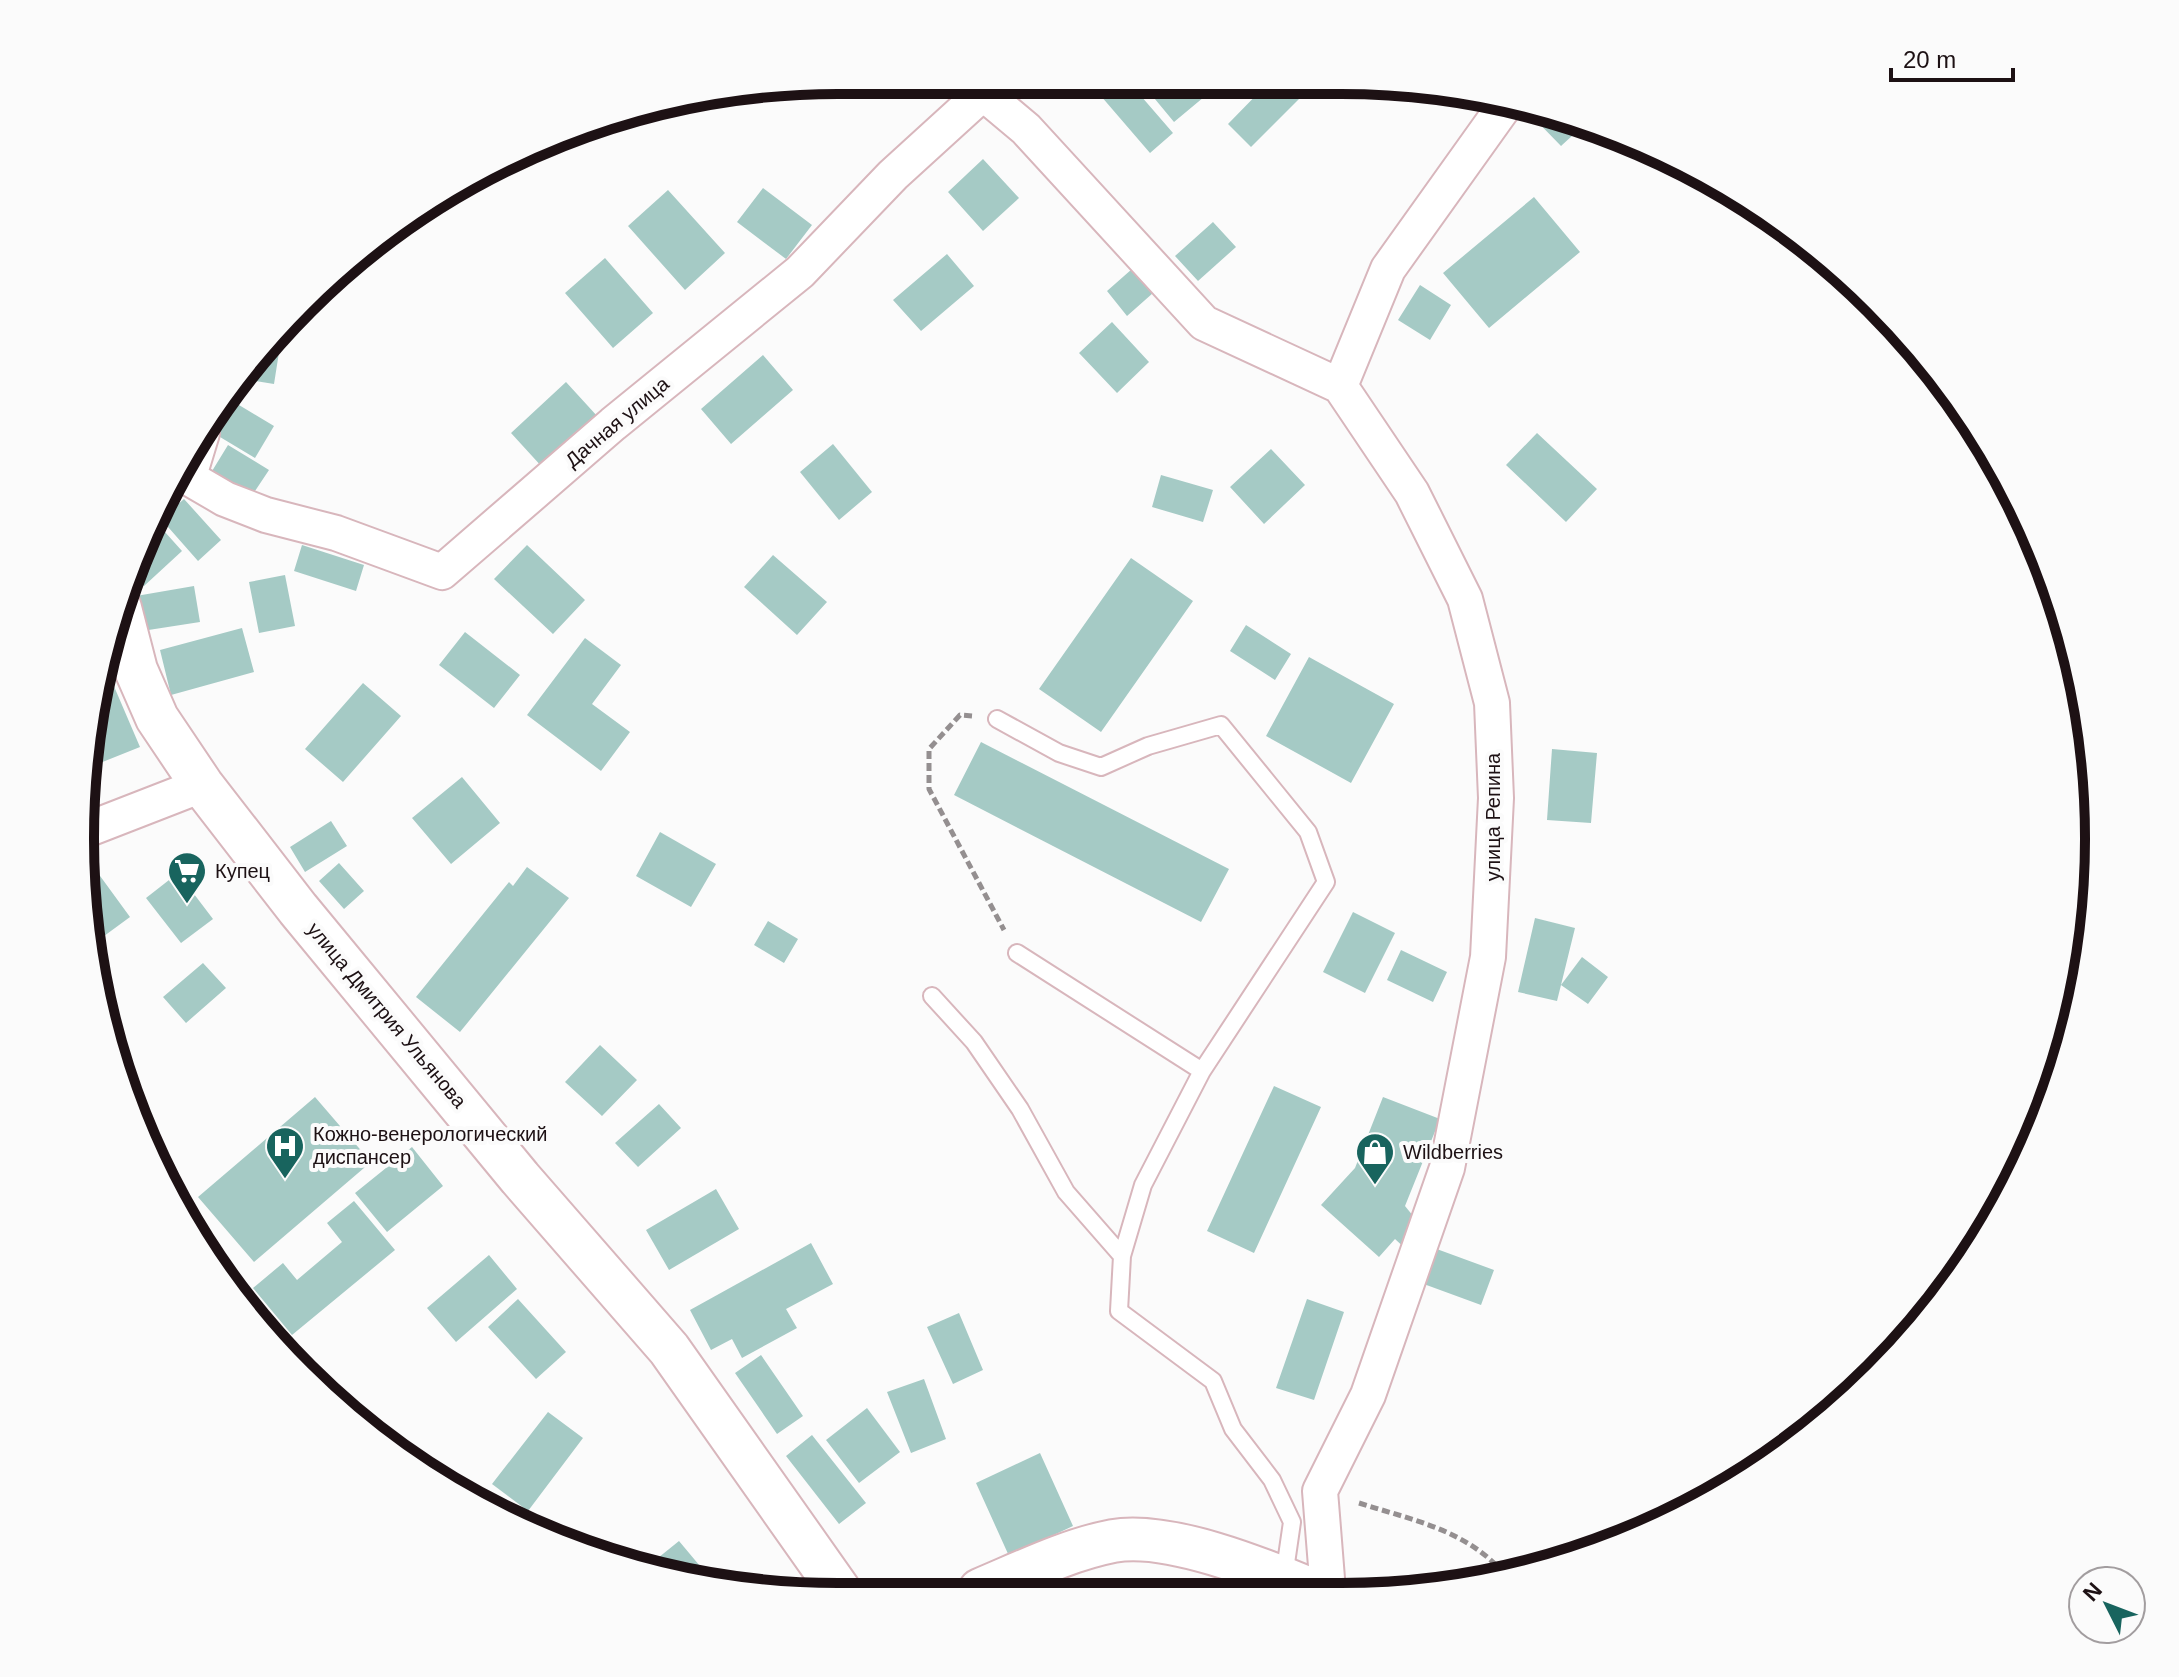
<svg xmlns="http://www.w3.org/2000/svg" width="2179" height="1677" viewBox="0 0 2179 1677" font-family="Arial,sans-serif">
	<rect width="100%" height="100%" fill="#fbfbfb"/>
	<path fill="#a5cac5" d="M921 80H944L930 92Z
		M1088 81H1128L1173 133 1150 153Z
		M1140 81H1210L1216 87 1174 122Z
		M1270 81H1290L1303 95 1251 147 1228 124Z
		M1530 105 1537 106 1585 124 1561 146 1525 109Z
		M983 159 1019 198 983 231 948 192Z
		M763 188 812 225 786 259 737 222Z
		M668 190 725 253 685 290 628 226Z
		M1534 197 1580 252 1489 328 1443 273Z
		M1213 222 1236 247 1198 281 1175 256Z
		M947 254 974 286 921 331 893 300Z
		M605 258 653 313 613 348 565 293Z
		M1132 269 1153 293 1127 316 1107 291Z
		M1420 285 1451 305 1430 340 1398 320Z
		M1112 322 1149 362 1117 393 1079 353Z
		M283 327 274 384 243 379 264 353Z
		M763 355 793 390 731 444 701 409Z
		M566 382 598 417 543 468 511 433Z
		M234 402 274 426 255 458 215 434Z
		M1537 433 1597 489 1566 522 1506 465Z
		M833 444 872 492 839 520 800 472Z
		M228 445 269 470 249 500 209 476Z
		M1271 449 1305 485 1264 524 1230 487Z
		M1161 475 1213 490 1203 522 1152 507Z
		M184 499 221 540 198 561 161 519Z
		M156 522 182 551 144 586 134 575Z
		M302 545 364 565 356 591 294 571Z
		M527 545 585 600 553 634 494 579Z
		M773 555 827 602 797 635 744 587Z
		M1131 558 1193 601 1101 732 1039 689Z
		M285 575 295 626 259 633 249 582Z
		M194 586 200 622 142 631 136 596Z
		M1246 625 1291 654 1275 680 1230 651Z
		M242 628 254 672 171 695 160 650Z
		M465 632 520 675 494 708 439 665Z
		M585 638 621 665 592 704 630 732 601 771 527 715Z
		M1309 657 1394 704 1351 783 1266 736Z
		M107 670 140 747 100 763 92 744 102 672Z
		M363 683 401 716 343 782 305 749Z
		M981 742 1229 869 1201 922 954 795Z
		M1552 749 1597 753 1591 823 1547 820Z
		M462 777 500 823 451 864 412 818Z
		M331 821 347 846 305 872 290 847Z
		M660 832 716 864 691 907 636 876Z
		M339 863 364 891 344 909 319 881Z
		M527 867 569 898 460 1032 416 997 509 882 513 886Z
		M95 869 130 917 100 939 95 933 86 876Z
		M178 873 213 919 181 943 146 898Z
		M1353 912 1395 933 1365 993 1323 972Z
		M1535 918 1575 928 1561 985 1582 957 1608 977 1588 1004 1561 985 1557 1001 1518 992Z
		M768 921 798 939 784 963 754 945Z
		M1401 950 1447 972 1433 1002 1387 980Z
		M203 963 226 988 186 1023 163 997Z
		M600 1045 637 1080 602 1116 565 1082Z
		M1274 1086 1321 1107 1254 1253 1207 1231Z
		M315 1097 371 1162 254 1262 198 1197Z
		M1383 1097 1440 1119 1405 1206 1418 1222 1409 1252 1395 1239 1379 1257 1321 1205 1355 1168Z
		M659 1104 681 1128 638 1167 615 1143Z
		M412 1147 443 1186 387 1232 355 1193Z
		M716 1189 739 1229 669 1270 646 1230Z
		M354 1201 395 1250 292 1335 253 1288 283 1263 297 1280 342 1242 327 1223Z
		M811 1243 833 1284 786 1309 797 1328 742 1358 732 1339 711 1350 690 1310Z
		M1434 1248 1494 1270 1481 1305 1421 1283Z
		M489 1255 517 1289 456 1342 427 1308Z
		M518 1299 566 1352 536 1379 488 1327Z
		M1307 1299 1344 1312 1314 1400 1276 1388Z
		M959 1313 983 1370 953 1384 927 1327Z
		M761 1355 803 1416 777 1434 735 1373Z
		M924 1379 946 1439 911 1453 887 1392Z
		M867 1408 900 1452 859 1483 826 1440Z
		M548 1412 583 1438 528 1511 492 1484Z
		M812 1435 866 1503 839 1524 786 1456Z
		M1040 1453 1073 1526 1009 1556 976 1483Z
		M679 1541 715 1584 648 1566Z"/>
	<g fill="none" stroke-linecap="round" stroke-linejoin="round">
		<defs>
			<path id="service" d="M997 719 1059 753 1101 767 1148 746 1221 725 1308 832 1326 882 1202 1071
				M1017 953 1202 1071 1143 1185 1122 1256
				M932 996 974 1042 1020 1109 1066 1192 1122 1256 1119 1311 1213 1381 1233 1429 1272 1480 1292 1522 1284 1577"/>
			<path id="minor" d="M983 93 1026 129 1204 323 1340 386
				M1340 386 1388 269 1508 101
				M177 471 225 499 266 515 336 533 442 572 613 424 800 272 893 175 983 93 1002 80
				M189 476 202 433
				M81 832 202 785
				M1328 1591 1320 1491 1368 1395 1447 1168 1488 957 1496 798 1492 703 1465 599 1412 493 1340 386"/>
			<path id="tertiary" d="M120 608 136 670 157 718 202 785 298 909 520 1178 669 1349 839 1590
				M980 1590C1023 1572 1067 1550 1113 1541 1168 1531 1262 1569 1314 1591"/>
		</defs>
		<use href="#service" stroke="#d8b6bc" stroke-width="20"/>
		<use href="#minor" stroke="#d8b6bc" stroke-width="38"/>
		<use href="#tertiary" stroke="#d8b6bc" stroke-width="46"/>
		<path stroke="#948f90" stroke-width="5" stroke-dasharray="8 4" stroke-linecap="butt" d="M972 716 960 715 929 749V789L1004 930
			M1359 1503C1412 1520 1468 1530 1505 1575"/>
		<use href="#service" stroke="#fff" stroke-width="16"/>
		<use href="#minor" stroke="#fff" stroke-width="34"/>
		<use href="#tertiary" stroke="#fff" stroke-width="42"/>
	</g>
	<defs>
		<symbol id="supermarket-pin" viewBox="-11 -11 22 30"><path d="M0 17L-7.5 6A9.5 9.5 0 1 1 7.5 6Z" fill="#18645e" stroke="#fbfbfb"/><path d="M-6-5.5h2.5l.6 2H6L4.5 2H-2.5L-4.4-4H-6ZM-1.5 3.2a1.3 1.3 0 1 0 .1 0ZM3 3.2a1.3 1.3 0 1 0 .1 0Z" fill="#fff"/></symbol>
		<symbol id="hospital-pin" viewBox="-11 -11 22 30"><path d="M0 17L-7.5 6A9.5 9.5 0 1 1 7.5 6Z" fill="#18645e" stroke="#fbfbfb"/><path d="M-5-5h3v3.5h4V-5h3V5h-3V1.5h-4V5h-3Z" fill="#fff"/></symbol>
		<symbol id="shop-pin" viewBox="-11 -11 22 30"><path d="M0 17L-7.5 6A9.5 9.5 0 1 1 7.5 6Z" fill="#18645e" stroke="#fbfbfb"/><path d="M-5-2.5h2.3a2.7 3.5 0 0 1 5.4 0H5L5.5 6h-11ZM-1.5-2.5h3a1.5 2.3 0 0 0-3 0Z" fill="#fff"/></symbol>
	</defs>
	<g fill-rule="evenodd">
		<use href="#supermarket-pin" x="165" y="849" width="44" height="60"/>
		<use href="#hospital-pin" x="263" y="1124" width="44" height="60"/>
		<use href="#shop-pin" x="1353" y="1130" width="44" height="60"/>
	</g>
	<g text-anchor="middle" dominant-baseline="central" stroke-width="8" stroke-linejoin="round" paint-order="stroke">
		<g font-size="20" fill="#1d1114" stroke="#fbfbfb">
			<text transform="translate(617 422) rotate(-40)">Дачная улица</text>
			<text transform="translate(1493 817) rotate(-90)">улица Репина</text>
			<text transform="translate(387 1015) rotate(50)">улица Дмитрия Ульянова</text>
		</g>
		<g font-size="20" fill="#1d1114" stroke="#fbfbfb" text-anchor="start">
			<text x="215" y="871">Купец</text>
			<text x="313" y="1134">Кожно-венерологический<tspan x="313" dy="23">диспансер</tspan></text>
			<text x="1403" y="1152">Wildberries</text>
		</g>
	</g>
	<path d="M0 0H2179V1677H0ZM838 94H1341A744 744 0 0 1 2085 838V839A744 744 0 0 1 1341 1583H838A744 744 0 0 1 94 839V838A744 744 0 0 1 838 94Z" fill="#fbfbfb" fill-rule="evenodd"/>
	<path fill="none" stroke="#1d1114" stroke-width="10" d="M838 94H1341A744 744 0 0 1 2085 838V839A744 744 0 0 1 1341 1583H838A744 744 0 0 1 94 839V838A744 744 0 0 1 838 94Z"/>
	<g transform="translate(2107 1605) rotate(312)"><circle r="38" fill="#fbfbfb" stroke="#a29d9f" stroke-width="2"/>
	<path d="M0-6L14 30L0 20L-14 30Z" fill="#18645e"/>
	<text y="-12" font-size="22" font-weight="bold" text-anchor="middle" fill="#1d1114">N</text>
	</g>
	<path d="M1891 68v12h122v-12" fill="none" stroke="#1d1114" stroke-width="4"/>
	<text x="1903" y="68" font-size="24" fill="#1d1114" stroke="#fbfbfb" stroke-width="6" paint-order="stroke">20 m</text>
</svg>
